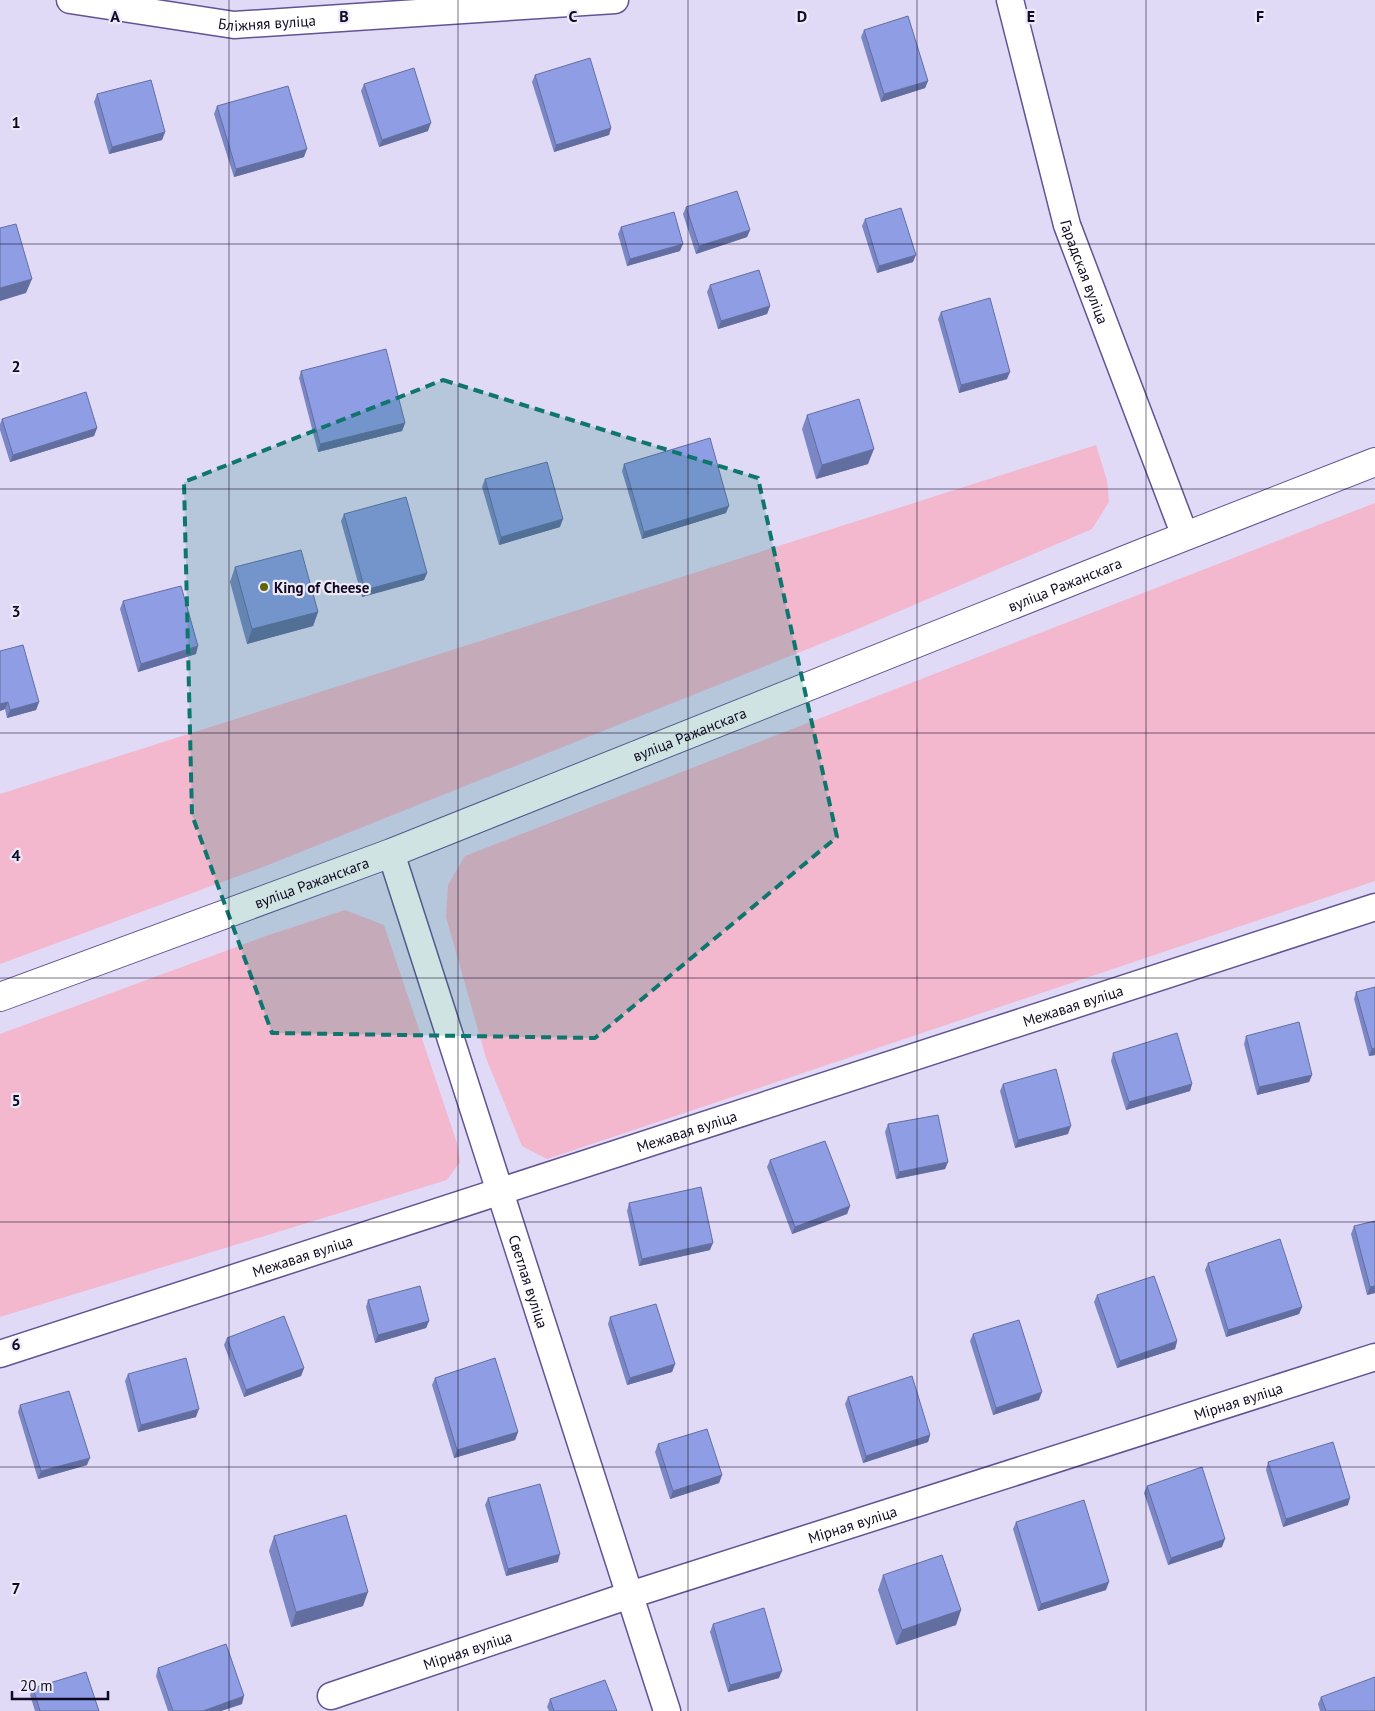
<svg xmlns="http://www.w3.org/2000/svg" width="1375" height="1711" viewBox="0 0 1375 1711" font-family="'PT Sans',sans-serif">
	<rect width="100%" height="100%" fill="#e0daf7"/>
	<path fill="#f3b7ce" d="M1096 445 1107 480 1109 502 1092 529 860 628 263 867 0 964V794Z
		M1375 503V881L547 1159 522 1146 486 1058 446 917 448 885 465 856Z
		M345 910 384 925 457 1143 460 1162 447 1180 0 1317V1034L266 936Z"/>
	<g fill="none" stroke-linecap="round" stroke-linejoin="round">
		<defs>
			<g id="street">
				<path id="s1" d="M70 0 234 25 615 0"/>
				<path id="s2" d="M1010 0 1067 225 1185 536"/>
				<path id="s3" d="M391 853 667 1711"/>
				<path id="s4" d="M0 1354 1375 907"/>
				<path id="s5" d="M331 1696 630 1595 1375 1357"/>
			</g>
			<g id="secondary">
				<path id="s6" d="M0 997 391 853 1150 550 1375 462"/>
			</g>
		</defs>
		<use href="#street" stroke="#635392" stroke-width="29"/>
		<use href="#secondary" stroke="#635392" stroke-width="30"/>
		<use href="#street" stroke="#fff" stroke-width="26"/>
		<use href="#secondary" stroke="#fff" stroke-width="28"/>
	</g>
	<path fill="#7a87c4" d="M864 30 928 81 925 88 881 102 861 37Z
		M535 75 611 128 609 135 554 152 532 82Z
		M364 84 428 131 379 147 361 91Z
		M97 94 165 132 162 140 109 154 94 102Z
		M217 106 304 157 234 177 214 114Z
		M686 207 750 230 747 237 696 254 683 214Z
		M865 219 913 262 877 273 862 226Z
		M621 227 680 251 627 266 618 234Z
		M710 285 770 306 767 314 718 329 707 292Z
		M941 312 1007 379 959 393 938 319Z
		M301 371 405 423 402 431 318 452 299 378Z
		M807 415 868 464 816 479 802 429Z
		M2 419 97 428 94 436 10 462 0 430V424Z
		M624 464 726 513 642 539 622 471Z
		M485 479 560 527 499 545 482 487Z
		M344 514 427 573 424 580 362 597 341 521Z
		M235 567 318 612 313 626 247 644 230 582Z
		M123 601 196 654 138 672 120 609Z
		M0 651 39 702 36 710 7 718 5 709 0 711Z
		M1375 987V1055L1369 1056 1354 999 1356 992Z
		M1246 1036 1312 1075 1309 1082 1257 1095 1244 1044Z
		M1113 1053 1192 1084 1190 1091 1126 1110 1111 1061Z
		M1003 1084 1068 1134 1015 1148 1000 1091Z
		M888 1124 948 1162 945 1169 896 1179 885 1132Z
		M770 1160 850 1206 847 1214 792 1234 767 1167Z
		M629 1203 710 1250 639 1266 627 1211Z
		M1375 1221V1293L1367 1295 1351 1234 1354 1226Z
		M1208 1263 1302 1307 1299 1314 1226 1337 1205 1270Z
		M1097 1295 1177 1341 1175 1349 1117 1368 1094 1302Z
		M368 1300 429 1321 426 1328 375 1343 366 1307Z
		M610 1317 675 1364 672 1372 627 1385 608 1324Z
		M973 1334 1039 1400 993 1415 970 1341Z
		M227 1338 304 1368 301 1376 244 1397 224 1345Z
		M128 1374 196 1417 138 1432 125 1381Z
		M435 1378 518 1432 515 1440 454 1458 432 1385Z
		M848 1397 930 1435 928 1442 863 1463 845 1404Z
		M20 1405 87 1465 38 1479 18 1412Z
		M658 1444 722 1475 719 1483 670 1499 655 1452Z
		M1268 1462 1348 1505 1283 1527 1266 1470Z
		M1147 1486 1222 1547 1168 1565 1144 1493Z
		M488 1498 558 1562 506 1576 485 1505Z
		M1016 1522 1106 1590 1038 1611 1013 1529Z
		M274 1536 363 1606 291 1627 269 1551Z
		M883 1575 961 1610 956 1625 896 1645 878 1590Z
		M713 1624 779 1678 728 1692 710 1632Z
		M158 1668 242 1704 221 1711H168L156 1676Z
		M33 1688 99 1711H35L30 1695Z
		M1321 1697 1375 1711H1320L1318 1704Z
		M550 1699 617 1711H549L547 1707Z"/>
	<path fill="#636ea0" d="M928 81 925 88 881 102 884 94Z
		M431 123 428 131 379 147 382 140Z
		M611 128 609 135 554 152 556 145Z
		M165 132 162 140 109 154 112 147Z
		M307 149 304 157 234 177 236 169Z
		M750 230 747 237 696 254 699 246Z
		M683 244 680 251 627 266 630 259Z
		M916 255 913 262 877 273 879 266Z
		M32 279 26 293 0 301V288Z
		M770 306 767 314 718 329 721 321Z
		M1010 372 1007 379 959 393 961 385Z
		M405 423 402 431 318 452 320 444Z
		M97 428 94 436 10 462 13 455Z
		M874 449 868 464 816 479 822 465Z
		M729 506 726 513 642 539 644 532Z
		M563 519 560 527 499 545 501 537Z
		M427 573 424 580 362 597 365 590Z
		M318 612 313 626 247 644 252 629Z
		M198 646 196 654 138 672 141 664Z
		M8 702 5 709 0 711V704Z
		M39 702 36 710 7 718 10 710Z
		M1375 1048V1055L1369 1056 1372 1049Z
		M1312 1075 1309 1082 1257 1095 1259 1087Z
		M1192 1084 1190 1091 1126 1110 1129 1102Z
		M1071 1126 1068 1134 1015 1148 1018 1140Z
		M948 1162 945 1169 896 1179 899 1172Z
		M850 1206 847 1214 792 1234 795 1227Z
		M713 1243 710 1250 639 1266 642 1259Z
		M1375 1286V1293L1367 1295 1370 1287Z
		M1302 1307 1299 1314 1226 1337 1228 1330Z
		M429 1321 426 1328 375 1343 378 1335Z
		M1177 1341 1175 1349 1117 1368 1120 1361Z
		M675 1364 672 1372 627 1385 630 1378Z
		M304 1368 301 1376 244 1397 246 1390Z
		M1042 1392 1039 1400 993 1415 996 1408Z
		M199 1409 196 1417 138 1432 141 1425Z
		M518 1432 515 1440 454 1458 457 1450Z
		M930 1435 928 1442 863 1463 866 1456Z
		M90 1458 87 1465 38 1479 41 1471Z
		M722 1475 719 1483 670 1499 673 1491Z
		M1350 1498 1348 1505 1283 1527 1286 1519Z
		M1225 1539 1222 1547 1168 1565 1171 1558Z
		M560 1554 558 1562 506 1576 508 1569Z
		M1109 1582 1106 1590 1038 1611 1041 1604Z
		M368 1592 363 1606 291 1627 296 1612Z
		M961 1610 956 1625 896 1645 902 1630Z
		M782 1671 779 1678 728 1692 730 1685Z
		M244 1696 242 1704 221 1711H203Z"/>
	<path fill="#8e9de4" stroke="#636ea0" d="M908 16 928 81 884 94 864 30Z
		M590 58 611 128 556 145 535 75Z
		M414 68 431 123 382 140 364 84Z
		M151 80 165 132 112 147 97 94Z
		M288 86 307 149 236 169 217 106Z
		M737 191 750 230 699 246 686 207Z
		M901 208 916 255 879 266 865 219Z
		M674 212 683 244 630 259 621 227Z
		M16 224 32 279 0 288V228Z
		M759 270 770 306 721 321 710 285Z
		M990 298 1010 372 961 385 941 312Z
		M386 349 405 423 320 444 301 371Z
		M86 392 97 428 13 455 2 419Z
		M859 399 874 449 822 465 807 415Z
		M710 438 729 506 644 532 624 464Z
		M547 462 563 519 501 537 485 479Z
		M406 497 427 573 365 590 344 514Z
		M301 550 318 612 252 629 235 567Z
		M181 586 198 646 141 664 123 601Z
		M23 645 39 702 10 710 8 702 0 704V651Z
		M1375 987V1048L1372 1049 1356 992Z
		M1299 1022 1312 1075 1259 1087 1246 1036Z
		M1177 1033 1192 1084 1129 1102 1113 1053Z
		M1056 1069 1071 1126 1018 1140 1003 1084Z
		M938 1115 948 1162 899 1172 888 1124Z
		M825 1141 850 1206 795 1227 770 1160Z
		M701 1187 713 1243 642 1259 629 1203Z
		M1375 1221V1286L1370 1287 1354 1226Z
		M1280 1239 1302 1307 1228 1330 1208 1263Z
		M1154 1276 1177 1341 1120 1361 1097 1295Z
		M420 1286 429 1321 378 1335 368 1300Z
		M656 1304 675 1364 630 1378 610 1317Z
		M284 1316 304 1368 246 1390 227 1338Z
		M1019 1320 1042 1392 996 1408 973 1334Z
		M186 1358 199 1409 141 1425 128 1374Z
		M495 1358 518 1432 457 1450 435 1378Z
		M912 1376 930 1435 866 1456 848 1397Z
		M69 1391 90 1458 41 1471 20 1405Z
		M707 1429 722 1475 673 1491 658 1444Z
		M1333 1442 1350 1498 1286 1519 1268 1462Z
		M1202 1467 1225 1539 1171 1558 1147 1486Z
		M540 1484 560 1554 508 1569 488 1498Z
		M1084 1500 1109 1582 1041 1604 1016 1522Z
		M346 1515 368 1592 296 1612 274 1536Z
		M942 1555 961 1610 902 1630 883 1575Z
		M764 1608 782 1671 730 1685 713 1624Z
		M226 1644 244 1696 203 1711H173L158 1668Z
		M86 1672 99 1711H40L33 1688Z
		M1375 1677V1711H1326L1321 1697Z
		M605 1680 617 1711H554L550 1699Z"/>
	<path fill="#0f766e" fill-opacity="0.2" stroke="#0f766e" stroke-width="4" stroke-dasharray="10 6" stroke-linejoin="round" d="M443 380 758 478 837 837 595 1038 272 1033 192 815 184 482Z"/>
	<path fill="none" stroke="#100921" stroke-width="1" stroke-opacity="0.55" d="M229 0V1711M458 0V1711M688 0V1711M917 0V1711M1146 0V1711M0 244H1375M0 489H1375M0 733H1375M0 978H1375M0 1222H1375M0 1467H1375"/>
	<circle fill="#616707" stroke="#eceaf8" stroke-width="2" cx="264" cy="587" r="5"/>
	<g text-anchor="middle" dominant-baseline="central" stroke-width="4.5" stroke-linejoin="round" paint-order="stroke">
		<g font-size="15" fill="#100921" stroke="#eceaf8">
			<text stroke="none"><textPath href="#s1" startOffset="199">Бліжняя вуліца</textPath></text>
			<text stroke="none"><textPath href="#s2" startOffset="282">Гарадская вуліца</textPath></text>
			<text stroke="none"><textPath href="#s6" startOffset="1142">вуліца Ражанскага</textPath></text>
			<text stroke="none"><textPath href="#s6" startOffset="738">вуліца Ражанскага</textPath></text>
			<text stroke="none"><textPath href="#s6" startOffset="332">вуліца Ражанскага</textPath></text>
			<text stroke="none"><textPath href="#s4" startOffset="1128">Межавая вуліца</textPath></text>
			<text stroke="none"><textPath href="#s4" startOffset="722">Межавая вуліца</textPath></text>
			<text stroke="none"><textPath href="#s4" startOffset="318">Межавая вуліца</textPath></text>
			<text stroke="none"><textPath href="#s3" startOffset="450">Светлая вуліца</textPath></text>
			<text stroke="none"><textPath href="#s5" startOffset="954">Мірная вуліца</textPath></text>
			<text stroke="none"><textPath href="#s5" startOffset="549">Мірная вуліца</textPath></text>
			<text stroke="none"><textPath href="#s5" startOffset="144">Мірная вуліца</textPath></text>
		</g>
		<g font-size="15" font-weight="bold" fill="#100921" stroke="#eceaf8" text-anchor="start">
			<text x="274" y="587">King of Cheese</text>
		</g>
	</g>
	<g font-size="16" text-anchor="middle" font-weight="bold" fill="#100921" stroke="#eceaf8" stroke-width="4.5" stroke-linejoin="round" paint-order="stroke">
		<text x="115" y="22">A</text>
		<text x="344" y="22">B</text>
		<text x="573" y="22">C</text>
		<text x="802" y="22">D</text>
		<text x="1031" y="22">E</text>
		<text x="1260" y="22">F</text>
		<text x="16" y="128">1</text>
		<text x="16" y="372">2</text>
		<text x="16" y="617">3</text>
		<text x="16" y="861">4</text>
		<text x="16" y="1106">5</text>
		<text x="16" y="1350">6</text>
		<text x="16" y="1594">7</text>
	</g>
	<path d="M12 1691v8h96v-8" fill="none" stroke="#100921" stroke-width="2.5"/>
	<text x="20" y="1691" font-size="15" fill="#100921" stroke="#eceaf8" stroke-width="4" paint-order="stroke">20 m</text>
</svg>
